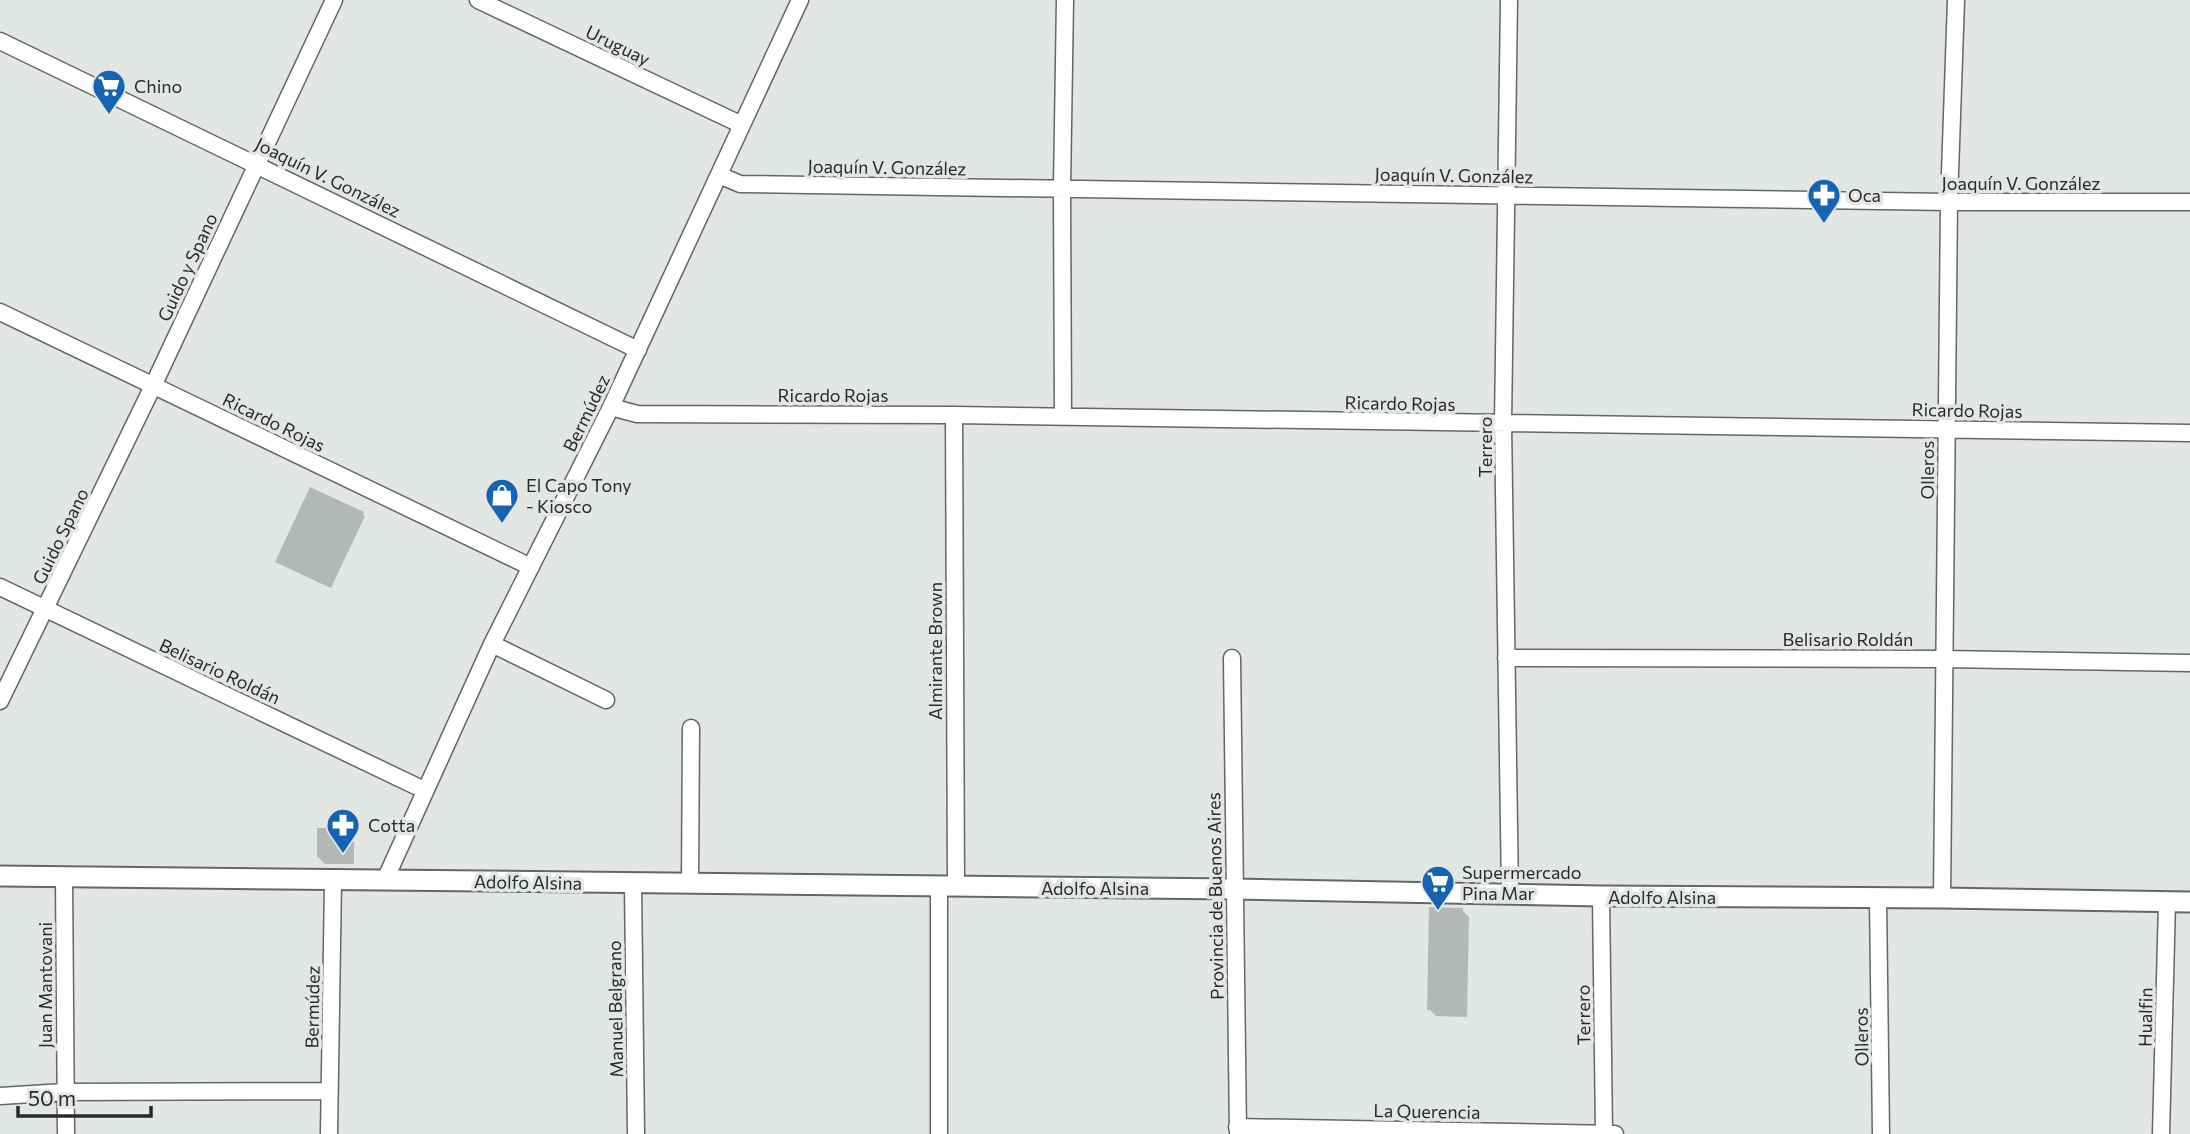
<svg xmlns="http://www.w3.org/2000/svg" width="2190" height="1134" viewBox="0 0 2190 1134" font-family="Commissioner,sans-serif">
	<rect width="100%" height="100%" fill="#e3e7e3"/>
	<path fill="#0003" d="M311 489 365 516 331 588 278 563Z
		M347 835 354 842V864H325L318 857Z
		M1462 910 1469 917 1467 1017 1436 1016 1429 1009Z"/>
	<path fill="#b3b8b5" d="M310 487 364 512 329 587 275 562Z
		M329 822 348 834V858L317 857V828H328Z
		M1429 907 1463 908 1461 1011 1427 1010Z"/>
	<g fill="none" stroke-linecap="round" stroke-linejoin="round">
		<defs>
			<path id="minor" d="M478 0 742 125
				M1509 0 1503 424 1510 894
				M0 41 638 350
				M719 175 740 184 1949 202H2190
				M0 312 531 567
				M611 407 637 414 954 415 2190 433
				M954 415 956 887
				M1063 416 1062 188 1065 0
				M0 587 424 790
				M492 644 606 700
				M1232 658 1238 1134
				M1506 658 1946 659 2190 663
				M0 701 153 386 334 0
				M64 878 66 1134
				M385 880 492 644 611 407 800 0
				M633 884 636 1134
				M690 884 691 728
				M1601 896 1604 1134
				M1878 898 1881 1134
				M1942 898 1949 202 1956 0
				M0 1096 64 1092 329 1091
				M1237 1127 1615 1134
				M329 1134 333 881
				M939 1134V887
				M2161 1134 2167 902"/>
			<path id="tertiary" d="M0 876 1234 889 1601 896 1942 898 2190 902"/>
		</defs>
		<use href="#minor" stroke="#646764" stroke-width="19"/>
		<use href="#tertiary" stroke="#646764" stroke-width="23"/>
		<use href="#minor" stroke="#fff" stroke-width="16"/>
		<use href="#tertiary" stroke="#fff" stroke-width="19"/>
	</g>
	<defs>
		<symbol id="supermarket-pin" viewBox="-11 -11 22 30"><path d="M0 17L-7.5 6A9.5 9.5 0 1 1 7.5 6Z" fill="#1563b2" stroke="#e3e7e3"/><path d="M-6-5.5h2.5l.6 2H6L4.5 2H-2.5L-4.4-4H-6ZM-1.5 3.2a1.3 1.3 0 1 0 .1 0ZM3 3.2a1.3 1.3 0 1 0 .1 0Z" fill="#fff"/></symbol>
		<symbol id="pharmacy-pin" viewBox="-11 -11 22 30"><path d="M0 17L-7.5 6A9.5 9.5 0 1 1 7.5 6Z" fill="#1563b2" stroke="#e3e7e3"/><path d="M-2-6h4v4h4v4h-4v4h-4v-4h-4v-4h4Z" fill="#fff"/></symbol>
		<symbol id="shop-pin" viewBox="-11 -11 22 30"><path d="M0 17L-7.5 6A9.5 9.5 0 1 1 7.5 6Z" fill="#1563b2" stroke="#e3e7e3"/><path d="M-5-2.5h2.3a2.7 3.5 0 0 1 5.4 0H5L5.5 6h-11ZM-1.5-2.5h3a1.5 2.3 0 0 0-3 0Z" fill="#fff"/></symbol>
	</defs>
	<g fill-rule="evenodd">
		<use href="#supermarket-pin" x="90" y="67" width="38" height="52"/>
		<use href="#pharmacy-pin" x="1805" y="176" width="38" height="52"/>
		<use href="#shop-pin" x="483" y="476" width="38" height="52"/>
		<use href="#pharmacy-pin" x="324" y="806" width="38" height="52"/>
		<use href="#supermarket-pin" x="1419" y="863" width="38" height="52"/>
	</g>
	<g text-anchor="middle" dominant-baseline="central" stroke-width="7" stroke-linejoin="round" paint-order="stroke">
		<g font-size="18" fill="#292a29" stroke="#e3e7e3">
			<text transform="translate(618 45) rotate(26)">Uruguay</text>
			<text transform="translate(887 167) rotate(1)">Joaquín V. González</text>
			<text transform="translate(1454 175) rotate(1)">Joaquín V. González</text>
			<text transform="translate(328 177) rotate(26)">Joaquín V. González</text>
			<text x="2021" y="183">Joaquín V. González</text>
			<text transform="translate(187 267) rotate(-65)">Guido y Spano</text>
			<text x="833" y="395">Ricardo Rojas</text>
			<text transform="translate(1400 403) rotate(1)">Ricardo Rojas</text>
			<text transform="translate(1967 410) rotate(1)">Ricardo Rojas</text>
			<text transform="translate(586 413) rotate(-64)">Bermúdez</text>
			<text transform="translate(274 422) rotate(26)">Ricardo Rojas</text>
			<text transform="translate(1485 447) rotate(-90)">Terrero</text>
			<text transform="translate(1927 470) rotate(-90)">Olleros</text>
			<text transform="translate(60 536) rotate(-64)">Guido Spano</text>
			<text x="1848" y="639">Belisario Roldán</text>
			<text transform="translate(935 651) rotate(-90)">Almirante Brown</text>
			<text transform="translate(220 671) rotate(25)">Belisario Roldán</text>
			<text transform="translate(528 882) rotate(1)">Adolfo Alsina</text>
			<text x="1095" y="888">Adolfo Alsina</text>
			<text transform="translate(1215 896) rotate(-91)">Provincia de Buenos Aires</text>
			<text x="1662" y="897">Adolfo Alsina</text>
			<text transform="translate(45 985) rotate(-90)">Juan Mantovani</text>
			<text transform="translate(312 1007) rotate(-89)">Bermúdez</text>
			<text transform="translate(615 1009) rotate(-91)">Manuel Belgrano</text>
			<text transform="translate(1583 1015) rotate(-91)">Terrero</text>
			<text transform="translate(2145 1017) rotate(-89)">Hualfin</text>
			<text transform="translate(1861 1037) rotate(-91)">Olleros</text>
			<text transform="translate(1427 1111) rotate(1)">La Querencia</text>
		</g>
		<g font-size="18" fill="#292a29" stroke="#e3e7e3" text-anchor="start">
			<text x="134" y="86">Chino</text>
			<text x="1848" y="195">Oca</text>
			<text x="526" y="485">El Capo Tony<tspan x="526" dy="21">- Kiosco</tspan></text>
			<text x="368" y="825">Cotta</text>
			<text x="1462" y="872">Supermercado<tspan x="1462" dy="21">Pina Mar</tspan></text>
		</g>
	</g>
	<path d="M18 1106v10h133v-10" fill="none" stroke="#292a29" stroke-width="3.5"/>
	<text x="28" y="1106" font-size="21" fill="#292a29" stroke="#e3e7e3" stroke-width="5" paint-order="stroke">50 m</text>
</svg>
